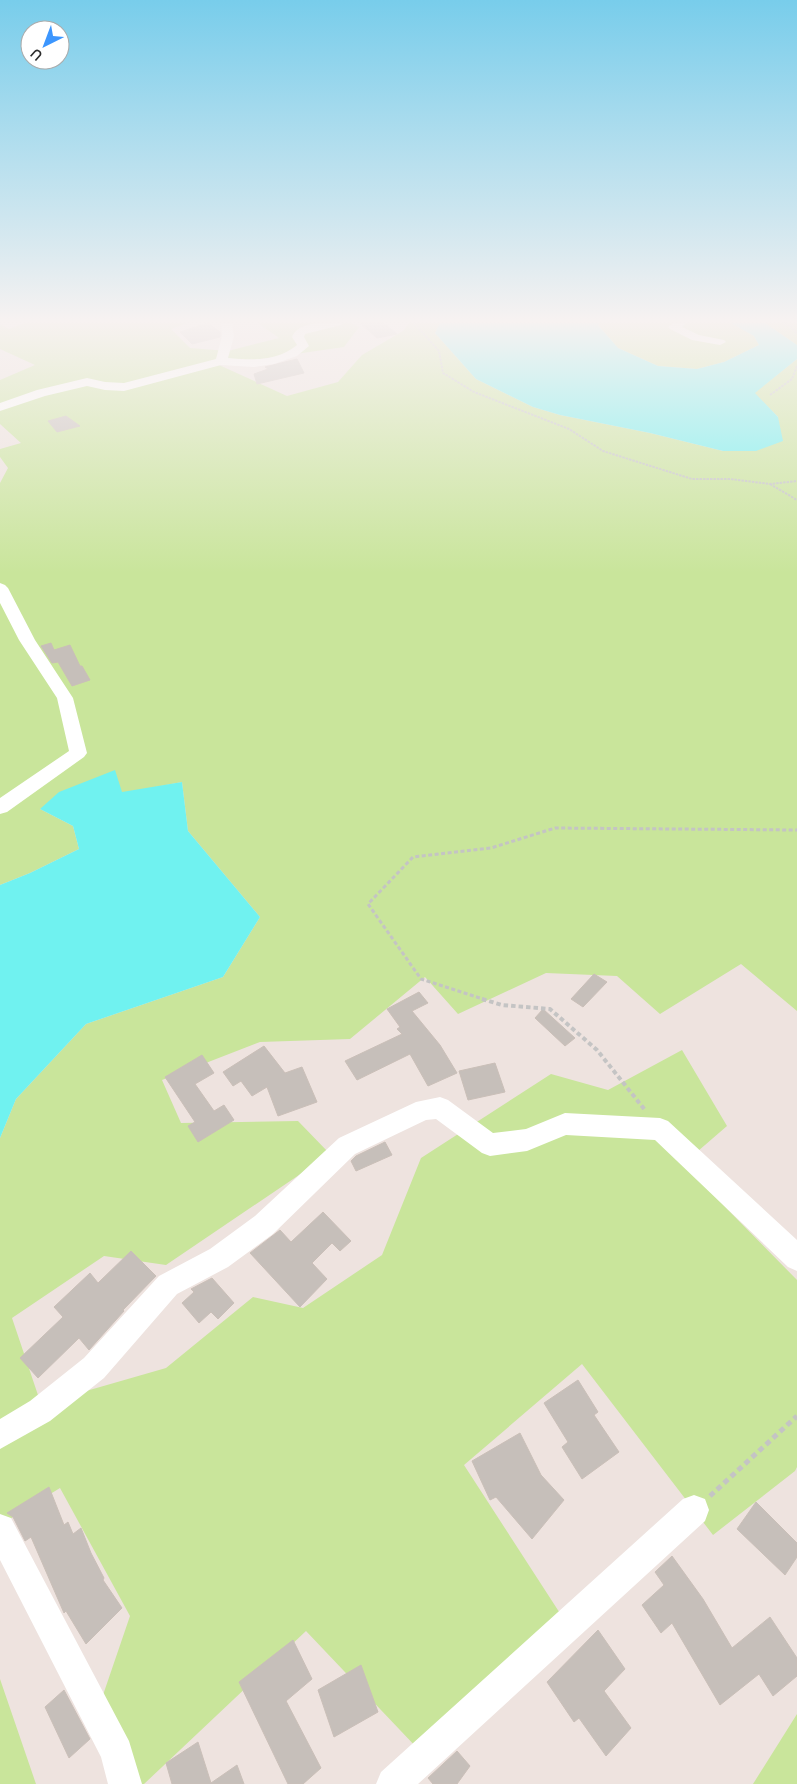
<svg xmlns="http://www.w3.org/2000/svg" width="797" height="1784" viewBox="0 0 797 1784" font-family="Manrope,sans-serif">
	<rect width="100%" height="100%" fill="#eee3df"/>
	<path fill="#c9e59b" d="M24 323H187L171 329 190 348 228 351 279 338 258 323H351L359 327 344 347 219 365 287 396 338 382 362 355 403 331 409 323H440L435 333 476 379 533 407 560 415 650 433 723 451 778 417 754 393 797 359V1011L741 964 660 1014 617 976 546 973 458 1014 425 977 350 1039 260 1042 162 1080 181 1123 298 1121 330 1154 166 1265 104 1256 12 1318 41 1404 166 1368 253 1297 303 1308 382 1255 421 1158 551 1074 608 1090 682 1050 727 1126 683 1164 797 1280V1467L795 1471 713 1535 582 1364 464 1465 565 1621 418 1749 306 1631 144 1784H134L103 1695 130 1616 60 1488 0 1525V1138L16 1099 86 1024 223 977 260 917 188 831 182 782 40 809 73 826 79 849 30 873 0 885V483L8 468 0 457V449L21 443 0 424V380L35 365 0 349V324L9 329Z
		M599 323H731L754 336 759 345 724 362 697 369 658 366 618 348 598 325Z
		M765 323H797V345Z
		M0 1679 36 1784H0Z
		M797 1714V1784H753Z"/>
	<path fill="#70f2f0" d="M440 323H599L598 325 618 348 658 366 697 369 724 362 759 345 754 336 731 323H765L797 345V359L755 393 778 417 783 441 756 451H723L650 433 560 415 533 407 476 379 435 333Z
		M115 770 122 792 182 782 188 831 260 917 223 977 86 1024 16 1099 0 1138V885L30 873 79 849 73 826 40 809 59 792Z"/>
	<path fill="#c6bfba" stroke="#cabfb8" d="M208 323 220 332V337L192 344 180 332Z
		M360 323H384L397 334 377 338Z
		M297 359 304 373 257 384 254 374 268 369 265 367Z
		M66 416 80 426 57 432 48 421Z
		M51 643 54 650 70 645 80 666H82L90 680 72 686 58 662 52 663 41 646Z
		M594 974 607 982 583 1007 571 999Z
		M419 992 428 1003 412 1011 440 1045 457 1073 428 1086 410 1054 357 1080 345 1061 402 1034 397 1029 400 1027 387 1009Z
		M543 1009 575 1038 565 1046 535 1018Z
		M264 1046 285 1073 302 1067 317 1102 278 1116 267 1087 252 1096 241 1081 233 1086 223 1072Z
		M202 1055 214 1073 195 1084 214 1111 224 1105 234 1120 198 1142 188 1126 195 1122 165 1077Z
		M495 1063 505 1092 468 1100 459 1071Z
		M385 1142 392 1155 356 1171 351 1161 356 1156Z
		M323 1212 351 1241 340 1251 332 1243 312 1263 327 1279 300 1307 250 1253 280 1230 291 1242Z
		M131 1251 156 1276 123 1310 124 1311 89 1350 79 1338 38 1378 20 1358 63 1317 54 1307 90 1273 98 1283Z
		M212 1278 234 1303 218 1319 211 1312 199 1323 182 1303 194 1292 191 1289Z
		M578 1380 598 1412 594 1415 619 1452 582 1479 562 1447 568 1442 544 1403Z
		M520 1433 541 1475 564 1500 532 1539 496 1497 490 1500 472 1461Z
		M49 1487 64 1525 68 1522 73 1534 81 1528 91 1553 104 1578 103 1580 122 1608 86 1644 66 1611 64 1613 31 1537 25 1541 13 1517 7 1513Z
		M756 1502 797 1543V1557L785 1575 737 1529Z
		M672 1556 703 1599 732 1648 770 1617 797 1658V1676L773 1696 759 1674 720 1705 672 1623 661 1633 642 1605 664 1585 655 1572Z
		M598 1630 625 1669 604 1691 631 1728 606 1756 579 1718 574 1722 547 1682Z
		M293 1640 312 1679 286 1701 321 1768 303 1784H288L239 1682Z
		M361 1665 378 1712 334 1737 318 1690Z
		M64 1690 90 1739 69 1758 45 1707Z
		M198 1742 211 1783 237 1765 244 1784H172L166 1763Z
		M457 1751 470 1766 457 1784H433L428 1778Z"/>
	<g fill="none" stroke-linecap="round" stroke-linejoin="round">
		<path stroke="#c4c4c4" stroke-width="2" stroke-dasharray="2.5 1" stroke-linecap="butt" d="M414 323 439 351 443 373 474 392 569 429 603 451 692 479H730L770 484 797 481
			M784 323 791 326 797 334
			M770 395 792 379 797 366
			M770 484 797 500"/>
		<path stroke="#c4c4c4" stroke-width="3" stroke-dasharray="4 2.5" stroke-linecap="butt" d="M486 1000 421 979 368 904 413 857 491 848 555 828 797 830"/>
		<path stroke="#c4c4c4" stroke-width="4" stroke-dasharray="4.5 3" stroke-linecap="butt" d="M482 999 502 1005 550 1009 597 1050 645 1110"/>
		<path stroke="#c4c4c4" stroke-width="5" stroke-dasharray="5.5 4" stroke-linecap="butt" d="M710 1496 797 1416"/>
		<path fill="#fff" fill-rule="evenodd" d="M221 323H232L234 336 228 358C252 360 276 362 297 345L292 337C299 320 327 323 343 323L341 325 305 334 304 337 309 346 297 356 274 364 254 367 221 365 124 391 105 390 87 386 45 396 0 411V403L37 390 87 378 105 382 124 383 216 359 222 336Z
			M673 323H686L682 327 699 335 724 340 726 342 720 345 692 340 670 329 668 327Z
			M0 583 5 585 8 588 35 640 73 698 87 753 84 757 7 812 0 814V798L69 751 57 698 19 640 0 603Z
			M440 1097 448 1100 493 1133 526 1129 565 1113 660 1118 668 1121 797 1240V1271L788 1267 655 1140 566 1135 527 1151 490 1156 482 1153 436 1119 426 1120 355 1154 273 1234 228 1267 177 1294 104 1378 50 1421 0 1449V1419L30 1401 84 1358 159 1276 210 1249 255 1216 339 1138 416 1102Z
			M694 1495 705 1499 709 1510 705 1521 418 1784H376L381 1772 683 1499Z
			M0 1514 11 1518 129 1741 142 1784H108L101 1757 0 1560Z"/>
	</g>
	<linearGradient id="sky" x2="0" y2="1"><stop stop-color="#78cdeb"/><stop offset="0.56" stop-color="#f7f2f1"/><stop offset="1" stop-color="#f7f2f1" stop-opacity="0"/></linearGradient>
	<rect width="797" height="573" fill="url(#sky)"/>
	<g transform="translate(45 45) rotate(222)"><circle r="24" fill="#ffffff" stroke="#ababab"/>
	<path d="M0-4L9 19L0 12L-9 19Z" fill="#3c96fe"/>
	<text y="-8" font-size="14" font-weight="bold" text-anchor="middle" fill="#2c2c2c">U</text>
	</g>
</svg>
